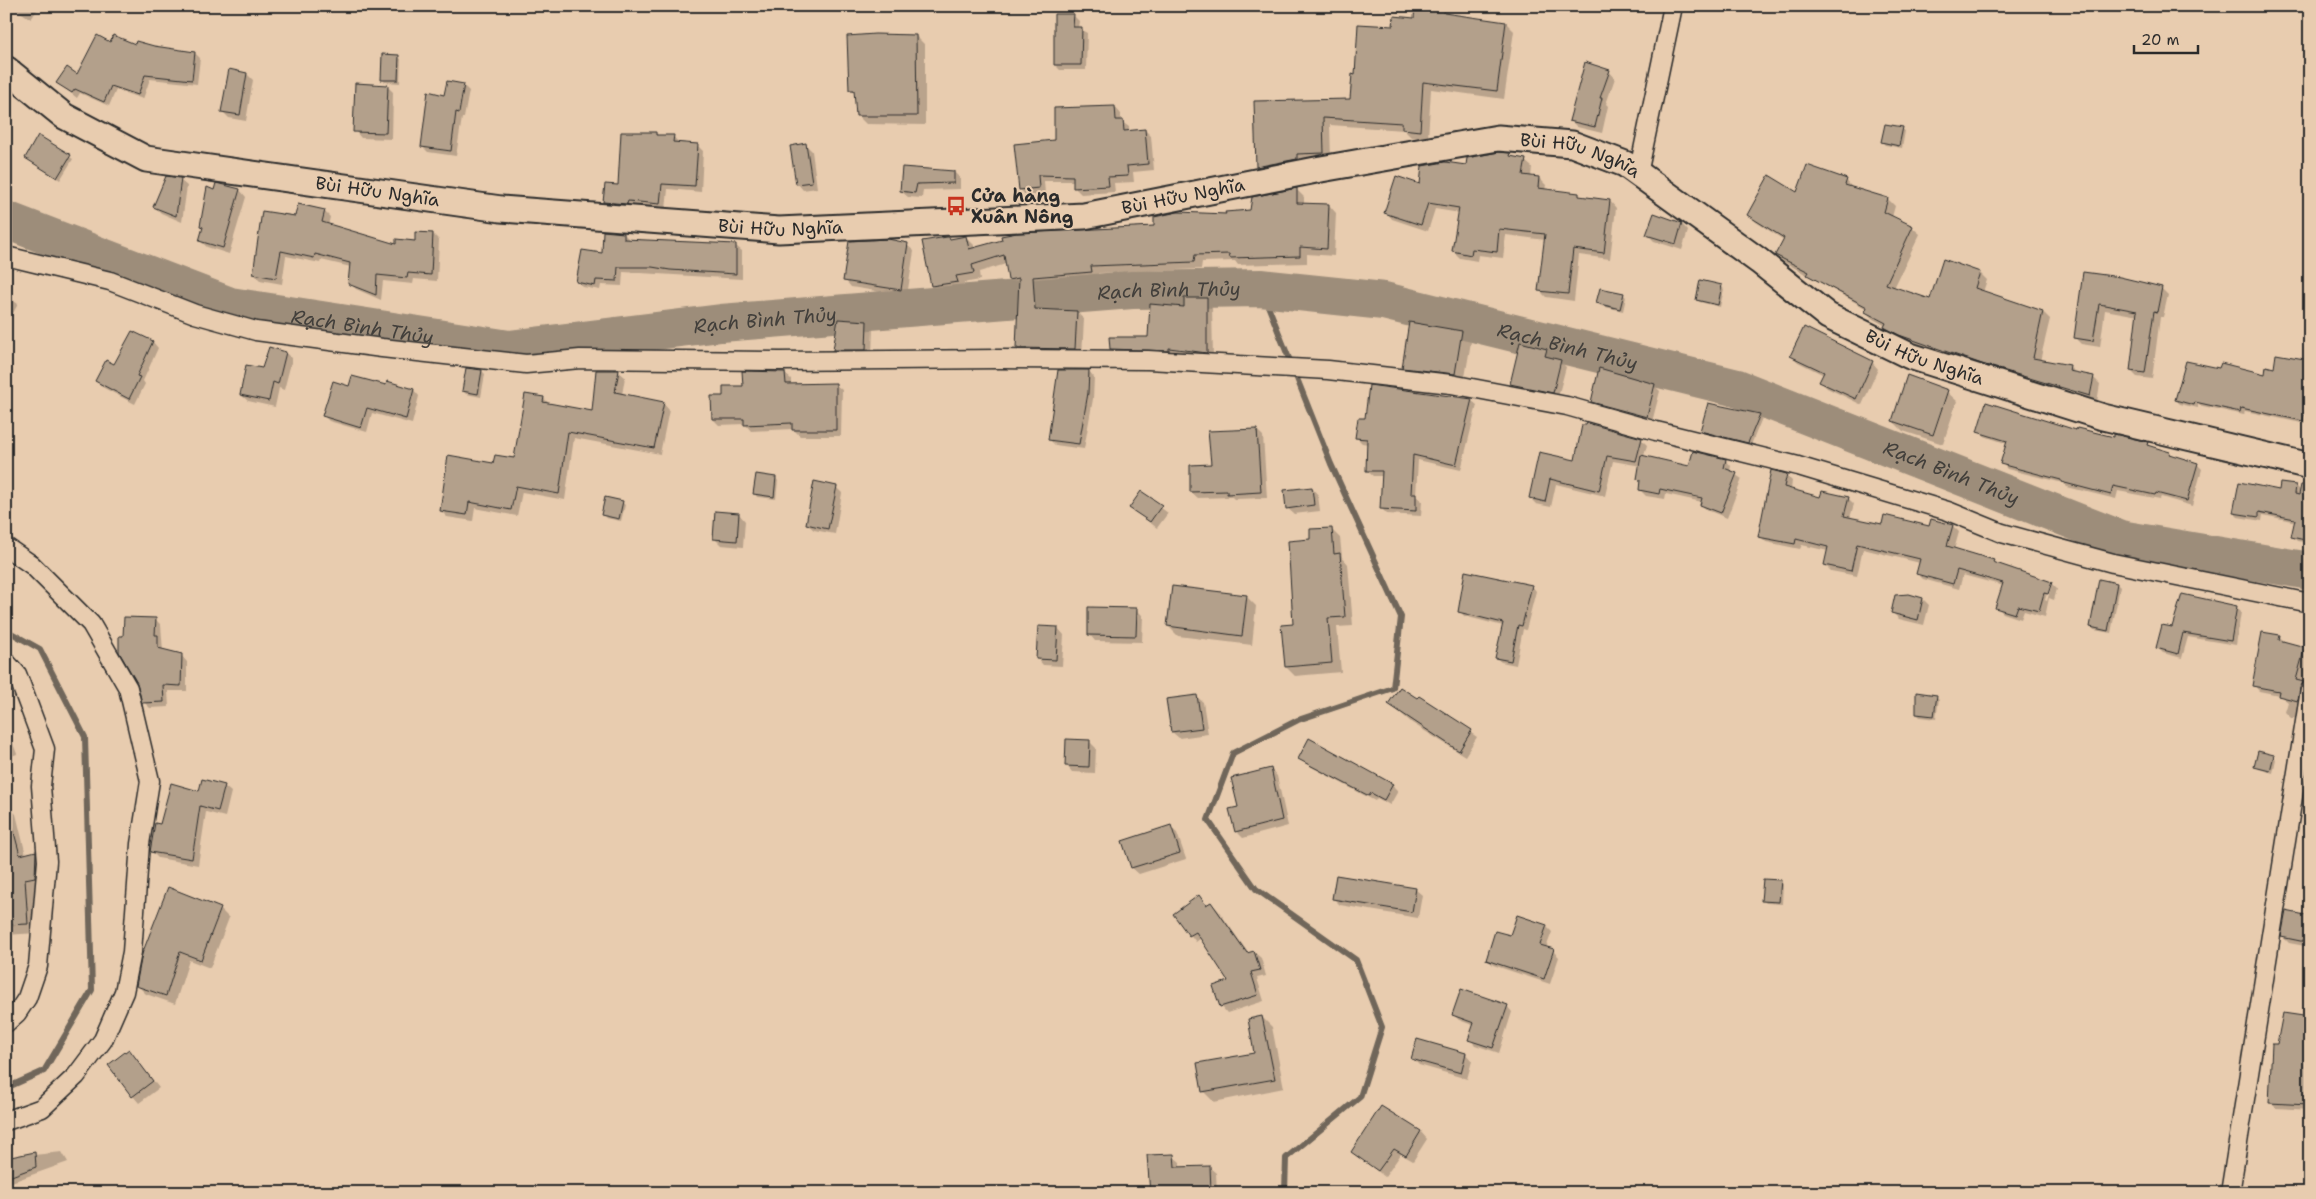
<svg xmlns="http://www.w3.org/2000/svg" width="2316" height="1199" viewBox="0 0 2316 1199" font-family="'Shantell Sans',sans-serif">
	<rect width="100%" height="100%" fill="#e8ccaf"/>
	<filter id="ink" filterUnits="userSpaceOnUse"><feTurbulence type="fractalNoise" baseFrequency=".02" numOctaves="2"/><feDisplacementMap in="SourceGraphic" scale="10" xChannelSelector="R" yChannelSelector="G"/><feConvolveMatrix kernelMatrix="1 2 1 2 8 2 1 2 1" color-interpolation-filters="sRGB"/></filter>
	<g filter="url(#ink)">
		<path fill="#0003" fill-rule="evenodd" d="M11 6H40L31 19Z
			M1444 8 1452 16 1506 23 1514 31 1504 99 1431 89 1428 138 1411 137 1404 130 1330 125 1331 161 1266 175 1258 167 1255 102 1351 100 1356 76 1394 28Z
			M1073 15 1079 21 1078 28 1087 33 1086 70H1060L1055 65Z
			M916 36 925 45V125L866 124 857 115 856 95 851 90Z
			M111 44 195 53 200 58 197 84 150 79 143 99 116 90 109 106 80 93 77 98 58 83 77 76Z
			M398 56 401 59 400 83 385 82 382 79Z
			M1609 71 1615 78 1606 104 1608 106 1602 133 1577 127 1570 120Z
			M247 74 253 80 246 121 229 118 222 111Z
			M387 86 393 92 392 139 361 138 355 131Z
			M464 86 469 91 464 118H462L456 156 428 152 422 146 445 96Z
			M1115 107 1121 114V121L1129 127V131L1145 130 1151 136 1154 170 1133 172 1134 182 1114 183 1115 192 1081 194 1074 187V181H1044L1045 194 1026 196 1020 189 1055 142Z
			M1902 129 1905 131 1902 148 1885 145 1882 142Z
			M656 133 659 136H673L679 143 697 145 703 151 701 192 668 189 666 210 633 206V209L610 208 604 202 619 187Z
			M39 137 73 159 60 180 29 160Z
			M805 144 812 151 817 188 803 190 797 183Z
			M1510 155 1514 158 1525 161 1532 167 1531 177 1539 178 1546 185 1545 190 1578 194 1582 198 1610 201 1616 208 1610 259 1579 255 1574 301 1546 297 1539 290 1545 240 1506 235 1503 258 1478 255 1477 261 1460 258 1453 251 1460 213 1435 209 1428 231 1392 219 1386 212 1421 185 1467 166Z
			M903 168 954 172 960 178V189L923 190 922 198 908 197 901 191Z
			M180 180 187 186 182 222 161 213 155 207Z
			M1846 180 1853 189 1888 199 1895 206 1892 217 1912 227 1920 234 1894 288 1930 301 1980 273 1987 280 1983 292 2043 312 2050 319 2040 361 2069 366 2076 374 2093 377 2100 384 2097 402 1924 349 1893 334 1886 326 1873 319 1866 312 1867 309 1784 262 1777 255 1784 240 1756 222 1749 215 1797 194Z
			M240 190 246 197 229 254 207 247 200 241 204 228 201 225 215 191Z
			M1297 190 1304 197V205H1329L1336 213 1334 256 1307 254V263L1238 265 1235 261 1202 262 1201 269 1098 273V279L1040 284 1041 310 1076 312 1084 319 1082 356 1025 355 1017 348 1020 286 1016 287 1009 280 1006 264 979 272 980 280 963 283 965 289 940 293 932 286 924 242 966 237 974 245V249L1156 227 1251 211Z
			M324 211 330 217 328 226 397 245 416 243 433 234 439 240 437 281 414 279 413 284 383 281 381 300 356 289 350 283 351 267 321 260 320 263 286 256 282 284 260 280 254 274 296 217Z
			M1682 224 1688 231 1682 250 1654 241 1648 235Z
			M624 234 630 240 736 246 742 251V279L623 272 622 286 601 285 600 290 583 287 578 282Z
			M907 245 914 251 907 296 851 287 845 280Z
			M2084 274 2161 288 2168 295 2163 317H2160L2152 379 2137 377 2131 371 2138 316 2105 310 2100 347 2081 344 2075 338Z
			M1721 286 1724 289 1720 307 1700 302 1697 300Z
			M1623 294 1626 297 1623 311 1601 306 1598 303Z
			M6 295 18 304 6 326Z
			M1206 299 1212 305 1213 358 1117 354 1111 349 1149 338 1185 308Z
			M866 322 873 328 872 356H841L834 349Z
			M1461 332 1471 342 1464 383 1413 377 1403 367Z
			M133 333 153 342 158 348 143 381 145 384 135 404 102 387 97 381 115 366Z
			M1546 350 1552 356 1551 359 1560 361 1566 367 1558 397 1517 390 1511 384Z
			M286 353 292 359 284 390 279 388 275 407 248 401 241 395 263 370Z
			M1792 356 1872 362 1878 369 1862 405 1827 388 1821 382 1824 375 1798 362Z
			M467 369 482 371 485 374 481 397 466 394 463 391Z
			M2220 369 2266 375 2310 371V419H2307L2306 424 2245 411 2244 415 2198 405V408L2180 404 2176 400Z
			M618 371 625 377 622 395 663 403 669 410 660 454 574 438 565 500 522 492 517 516 475 508 473 521 447 517 441 511 494 464 515 460 544 398 550 405 593 413Z
			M1089 371 1094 377 1093 399 1084 449 1055 445 1049 439Z
			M784 373 791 379V385L835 384 842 390 841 436H800L793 429 751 431 745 424 719 425 713 419 724 397 744 387Z
			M388 383 414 390 419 396 412 424 372 413 367 432 329 421 323 415 350 388 387 387Z
			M1654 385 1660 391 1652 422 1598 407 1593 401Z
			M1947 392 1957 401 1943 444 1903 431 1893 421Z
			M1471 400 1477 405 1461 470 1418 460 1416 496 1422 501 1421 516 1387 514 1382 509 1383 476H1373L1367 471 1368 444 1362 443 1357 438 1366 420Z
			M1759 415 1762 418 1751 445 1704 433 1701 430Z
			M1257 430 1263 436 1267 498 1234 499 1232 497 1198 498 1191 492Z
			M1978 431 2077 432 2147 443 2151 448 2169 453 2173 456 2197 464 2202 469 2192 506 2161 497 2160 499 2118 491 2116 499 2067 487 2063 483 2007 469 2002 463 2008 444 1984 436Z
			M1641 439 1647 445 1644 456 1690 467 1726 460 1731 466 1730 471 1742 479 1727 518 1707 510 1701 505 1702 502 1666 494 1665 499 1646 496 1640 490 1641 482 1638 479 1641 466 1613 461 1605 496 1556 484 1551 507 1536 504 1530 498 1540 453 1576 462Z
			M1786 475 1792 481 1791 490 1821 499 1848 498 1854 504 1850 518 1883 525 1930 528 1953 526 1959 532 1954 550 1993 561 1997 565 2051 583 2057 589 2054 600 2049 598 2045 617 2024 611 2021 619 2003 613 1997 607 2004 586 1963 575 1959 589 1923 579 1917 573 1920 563 1863 549 1857 576 1831 571 1825 565 1828 551 1802 545 1800 549 1766 542 1760 536ZM2050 584H2052L2047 601 2045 600Z
			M776 478 778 481 776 499 757 497 755 494Z
			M2296 486 2300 490 2299 496 2310 499V543L2297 541 2293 537 2296 522 2263 515 2262 521 2238 517 2234 513 2280 491Z
			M836 487 842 493 835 534 814 530 807 524Z
			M1312 488 1318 495 1320 511 1294 514 1287 508Z
			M1141 493 1168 513 1157 528 1131 508Z
			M622 502 625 505 621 521 606 518 603 515Z
			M716 513 739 514 745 521 743 547 721 545 714 538Z
			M1331 529 1340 538 1342 557 1348 564 1353 626 1337 627 1341 672 1295 676 1286 667 1283 626 1294 625Z
			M2117 584 2120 587 2111 633 2094 630 2092 627Z
			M1532 586 1536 591 1526 630 1523 629 1516 665 1501 662 1496 658 1503 626 1464 616 1460 611Z
			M1246 596 1256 606 1252 645 1178 636 1168 626Z
			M1923 599 1929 605 1924 625 1899 619 1893 613Z
			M2236 607 2241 612 2236 645 2188 637 2182 658 2163 653 2158 648 2173 629Z
			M1136 609 1143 616 1142 642 1095 641 1089 634Z
			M155 619 161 625 163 651 181 655 187 662V691H168L169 707 150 708 144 702 124 637Z
			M1058 628 1064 635 1062 666 1043 665 1037 658Z
			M2263 633 2280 637 2285 642 2304 648 2310 654V687L2301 719 2291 718 2285 712 2288 702 2279 695 2259 691 2254 685Z
			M1196 696 1203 702 1208 734 1179 738 1172 732Z
			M1936 696 1939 699 1936 719 1920 717 1917 714Z
			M1419 697 1477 737 1465 756 1412 723 1390 704 1418 700Z
			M6 726 17 754 6 758Z
			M1090 742 1096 748 1095 773 1072 772 1066 765Z
			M2273 756 2276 759 2273 773 2259 769 2256 766Z
			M1300 758 1392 785 1398 791 1390 805 1377 798 1375 801 1306 764Z
			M1271 769 1277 776 1288 826 1243 838 1236 831 1240 807Z
			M224 786 231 792 225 817 206 812 198 865 158 858 152 852 161 826 200 792Z
			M6 804 16 814 26 855 35 853 45 862 44 886 34 889 37 933 6 935Z
			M1170 827 1177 833 1186 859 1139 874 1132 868 1124 842Z
			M1780 882 1783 884 1782 904 1766 903 1763 900Z
			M1415 889 1422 895 1418 918 1340 905 1334 899Z
			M1199 897 1209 911 1211 903 1218 910 1249 954 1254 952 1261 958 1266 976 1257 978 1264 1001 1227 1013 1221 1006 1230 982 1201 938 1196 942 1174 914Z
			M220 909 229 918 210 968 189 960 175 1004 146 994 137 985Z
			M2310 917V947L2289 943 2283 937Z
			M1546 926 1552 932 1546 948 1553 951 1559 957 1550 984 1493 965 1487 959 1511 937Z
			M1507 1006 1512 1012 1499 1053 1475 1045 1470 1039 1475 1026 1459 1020 1454 1015Z
			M1262 1017 1272 1027 1284 1088 1214 1102 1204 1092 1198 1064 1255 1054Z
			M2310 1019V1110L2276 1108 2270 1102 2278 1046Z
			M1418 1040 1466 1054 1472 1061 1467 1079 1419 1065 1412 1058Z
			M129 1050 159 1088 139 1103 133 1096Z
			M1381 1107 1421 1132 1427 1139 1413 1161 1401 1154 1385 1177 1353 1152Z
			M62 1152 68 1162 6 1184V1158Z
			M1173 1156 1180 1162V1168L1209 1167 1216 1173 1217 1193H1151Z
			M84 1189 88 1193H66V1191Z"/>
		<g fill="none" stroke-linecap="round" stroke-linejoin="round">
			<path stroke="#6f665a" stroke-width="6" d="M1261 288 1331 464 1401 617 1393 688 1298 720 1233 753 1208 820 1256 889 1356 960 1382 1027 1360 1097 1286 1158 1285 1192 1287 1193
				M6 630 40 649 85 737 92 990 44 1071 6 1088"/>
			<path stroke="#9d8d7a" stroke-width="38" id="s1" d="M6 220 230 306 509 349 721 323 1132 290 1261 288 1384 301 1737 388 2120 539 2310 571"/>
		</g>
		<path fill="#b3a08b" stroke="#2b2b2b" d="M1415 6H1445L1444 13 1506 22 1497 91 1423 82 1420 131 1402 129V123L1323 118 1324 153 1297 154V159L1256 167 1254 101 1350 99 1352 74 1355 75 1358 24 1393 26 1394 16 1414 18Z
			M1054 14H1074L1073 27H1082L1081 65H1054Z
			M875 34 916 35 917 116H856L854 90H849L847 36Z
			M97 35 110 42 113 35 135 44 136 41 154 46 195 52 192 80 145 75 138 95 111 86 104 102 75 89 72 93 56 83 67 67 77 74Z
			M382 54 399 55 398 80H381Z
			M1585 62 1610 70 1600 98H1602L1595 127 1569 121Z
			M229 69 247 73 240 115 221 112Z
			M447 81 464 84 459 113 456 112 451 151 421 147 428 91 444 95Z
			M355 83 388 85 386 133 353 132Z
			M1115 106 1116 120H1123L1124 131 1145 129 1148 164 1127 166 1128 176 1108 177 1109 186 1073 188V176L1038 175 1039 188 1019 190 1014 144 1054 140V108Z
			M1885 124 1903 127 1899 146 1881 142Z
			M621 132H656V135H674L673 142 698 144 695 186 662 184 660 204 628 201 627 204 603 202 605 184 618 185Z
			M38 135 71 155 57 178 25 158Z
			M806 143 812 182 796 184 790 146Z
			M1499 152 1511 153 1510 156 1526 159 1523 175 1539 177 1538 188 1579 193V196L1610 200 1604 253 1573 249 1568 294 1538 291 1545 234 1499 229 1497 252 1472 249 1471 255 1452 251 1459 208 1428 203 1421 225 1384 213 1396 176 1420 184 1422 166 1445 162 1466 165 1467 158Z
			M1807 165 1847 179 1845 185 1888 198 1884 212 1913 226 1886 284 1930 299 1943 259 1980 272 1975 288 2043 311 2033 358 2070 365 2069 371 2094 376 2090 396 1982 364 1899 335 1884 327 1886 323 1865 312 1867 307 1807 275 1809 272 1775 255 1784 238 1747 215 1769 175 1797 192Z
			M902 167 954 171V183L917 184 915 193 900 191Z
			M166 176 181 178 176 216 153 207Z
			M216 183 240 189 223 248 199 241 203 227 200 226 207 187 214 190Z
			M1297 188V203L1329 204 1327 249 1300 247V256L1230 258 1229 254 1195 255 1194 262 1091 266 1092 272 1033 277 1035 309 1077 311 1075 349 1016 348 1019 278 1008 280 1004 255 972 265 974 273 956 276 958 282 931 286 922 241 947 237H949L950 239 966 236 969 249 1002 240 1001 236 1017 233 1154 226V217L1178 212 1226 214 1225 212 1250 210 1252 197Z
			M298 204 325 210 322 222 396 244V239L415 241V232L433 233 431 275 408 273 407 278 377 275 376 295 348 284 350 263 315 254 314 258 281 251 276 278 253 274 262 211 295 216Z
			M1654 213 1682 223 1676 244 1646 235Z
			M603 231 624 233V239L736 244V274L670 270 652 267H618L617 281 596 280 595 286 576 282 582 250 602 253Z
			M888 239 908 243 901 290 843 281 849 241Z
			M2083 272 2120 277 2162 287 2157 312 2154 311 2145 373 2130 371 2137 311 2099 304 2093 341 2074 338Z
			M1700 280 1722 285 1718 305 1696 300Z
			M1600 288 1624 293 1620 309 1596 303Z
			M1184 298H1207V353L1169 348V351L1110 349 1109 337H1148L1150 304 1184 307Z
			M838 319 867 321 866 350H833Z
			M1409 322 1462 331 1455 374 1402 368Z
			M1804 327 1873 361 1856 399 1819 382 1824 372 1790 356Z
			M132 331 153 341 137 376 140 377 129 399 95 381 106 360 114 364Z
			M1520 342 1547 349 1545 356 1561 360 1553 393 1510 384Z
			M269 347 286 352 278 384 273 382 269 401 240 395 246 365 262 368Z
			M2276 354 2310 360V417L2304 415 2303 421 2241 408 2240 412 2195 402 2194 405 2175 400 2186 361 2219 368 2221 363 2265 374 2266 366 2274 368Z
			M466 368 482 370 478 394 462 391Z
			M1599 368 1655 384 1647 417 1591 402Z
			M596 370H619L615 392 664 402 654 448 568 432 559 494 516 486 511 510 469 502 467 515 440 511 448 455 493 463 495 455 514 458 525 394 544 397 543 402 592 411Z
			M1058 370H1089L1088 393 1079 444 1048 440Z
			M742 371 785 372 786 384 836 383V430H792V423L744 425V419H712L711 396H723V386H743Z
			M1907 375 1948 390 1933 435 1892 421Z
			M352 376 386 385 387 381 414 389 406 419 367 408 361 428 322 416 333 381 349 386Z
			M1369 385 1472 399 1456 465 1413 455 1411 494H1416V511L1380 509 1382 471H1366L1367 439 1355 438 1358 418H1365Z
			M1986 402 2076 430 2077 428 2114 437V434L2148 442 2147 445 2170 452 2169 454 2198 463 2187 501 2156 493 2155 495 2113 486 2111 495 2061 482V480L2000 464 2007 441 1977 432Z
			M1708 403 1760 414 1748 443 1700 431Z
			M1587 423 1642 438 1636 461 1607 456 1599 491 1550 479 1545 502 1529 498 1539 452 1575 460 1582 425H1586Z
			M1257 429 1261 492 1227 494V491L1190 492V465L1211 464 1208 431Z
			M1693 451 1726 459 1724 468 1737 473 1721 513 1700 505 1702 498 1660 489 1659 494 1639 490 1640 480 1637 479 1641 455 1689 466Z
			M1771 470 1787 474 1784 487 1820 497 1822 491 1849 497 1844 516 1882 524 1884 515 1929 526 1931 519 1953 525 1947 546 1994 560 1993 562 2052 582 2048 594 2044 593 2039 611 2018 606 2015 614 1995 608 2003 583 1957 570 1953 584 1916 574 1920 559 1857 544 1851 571 1824 565 1828 547 1796 539 1795 544 1758 537Z
			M756 474 776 477 774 497 753 494Z
			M814 481 837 486 828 529 806 524Z
			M2239 482 2279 490 2280 483 2296 485 2295 494 2299 495 2301 485H2310V541L2291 537 2295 519 2259 512V517L2233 513Z
			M1312 487 1314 505 1286 509 1284 490Z
			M1141 491 1162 505 1150 522 1129 508Z
			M605 497 623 501 619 519 601 515Z
			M715 511 739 513 737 541 713 539Z
			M1332 528 1334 554 1340 553 1345 617 1328 618 1332 663 1285 667 1281 625 1293 624 1288 541 1310 539V529Z
			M1465 571 1532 585 1522 626 1518 625 1511 661 1495 658 1503 623 1458 612Z
			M2099 579 2117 583 2108 631 2090 627Z
			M1172 586 1247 595 1242 636 1167 626Z
			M1909 594 1923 598 1918 620 1891 613 1895 595Z
			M2182 594 2237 606 2231 641 2183 633 2178 654 2156 648 2162 625 2172 627Z
			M1088 607 1137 608 1136 636 1088 635Z
			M124 617 156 618 155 635H158V648L182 654 181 686 163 685 164 702 142 703 137 683 119 652V636H123Z
			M1038 626 1058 627 1056 660 1036 659Z
			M2262 632 2280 635 2279 640 2305 647 2296 680 2304 682 2300 688 2298 701 2278 696 2279 691 2252 686Z
			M1400 687 1417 698 1419 696 1472 730 1459 751 1388 704Z
			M1916 692 1937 695 1934 716 1916 714Z
			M1197 695 1202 728 1171 732 1166 699Z
			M1309 738 1393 784 1384 800 1371 793 1369 796 1298 759Z
			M1066 739 1090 740 1089 767 1065 766Z
			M2258 751 2274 755 2270 771 2254 767Z
			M1271 768 1282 820 1235 832 1229 809 1238 807 1231 778Z
			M202 779 225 785 218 811 200 806 192 859 150 852 155 823 160 824 171 783 199 791Z
			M6 825H12L20 855 36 851 35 877 25 879 28 924 6 925Z
			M1171 825 1180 853 1131 868 1122 841Z
			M1336 875 1416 888 1412 912 1332 899Z
			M1763 879 1781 880 1779 902 1761 901Z
			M168 887 221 908 201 960 180 952 166 996 136 986 142 954Z
			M1199 895 1206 905 1211 902 1247 953 1254 951 1260 970 1251 972 1258 995 1220 1007 1213 986 1228 981 1196 932 1189 936 1173 914Z
			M2286 911 2310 916V943L2281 937Z
			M1517 915 1547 925 1540 945 1554 949 1544 979 1486 960 1495 931 1510 935Z
			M1461 989 1508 1005 1493 1048 1468 1040 1474 1023 1452 1015Z
			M2283 1013 2310 1017 2308 1105 2269 1103 2272 1044H2277Z
			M1262 1016 1275 1079 1202 1092 1197 1063 1254 1053 1248 1019Z
			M1417 1039 1466 1053 1461 1073 1411 1059Z
			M129 1049 153 1081 132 1097 108 1065Z
			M1381 1106 1421 1131 1406 1156 1394 1149 1378 1171 1351 1152Z
			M35 1152 36 1167 6 1178V1158Z
			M1174 1154 1175 1167 1210 1166 1211 1191 1150 1193 1147 1155Z"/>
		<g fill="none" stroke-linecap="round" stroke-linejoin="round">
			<defs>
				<path id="minor" d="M1638 174 1673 6
					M6 256 110 281 195 314 256 331 382 348 526 364 580 359 780 361 999 359 1148 360 1328 370 1451 384 1567 406 1656 431 1798 466 1948 511 2002 533 2113 563 2310 603
					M6 547 32 565 91 624 128 688 150 781 140 844 132 952 124 992 103 1040 76 1076 42 1108 6 1121
					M6 662 17 674 45 749 41 786 47 861 38 966 27 998 17 1013 6 1023
					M2230 1193 2310 690"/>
				<g id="secondary">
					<path id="s2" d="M6 69 64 116 146 159 501 209 779 230 1084 216 1321 169 1498 138 1572 144 1625 164 1759 261 1828 316 1910 356 2103 417 2310 466"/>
				</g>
			</defs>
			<use href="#minor" stroke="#2b2b2b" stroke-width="21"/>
			<use href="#secondary" stroke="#2b2b2b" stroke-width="29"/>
			<use href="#minor" stroke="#e8ccaf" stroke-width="18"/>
			<use href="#secondary" stroke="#e8ccaf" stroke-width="25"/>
		</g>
	</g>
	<defs>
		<symbol id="bus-bare" viewBox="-9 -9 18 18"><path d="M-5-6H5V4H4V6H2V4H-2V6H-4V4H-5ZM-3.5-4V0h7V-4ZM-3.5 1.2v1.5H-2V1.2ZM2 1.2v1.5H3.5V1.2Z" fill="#c8321e" stroke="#e8ccaf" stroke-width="2.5" paint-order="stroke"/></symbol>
	</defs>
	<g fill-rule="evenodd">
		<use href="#bus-bare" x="942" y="192" width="28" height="28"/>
	</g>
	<g text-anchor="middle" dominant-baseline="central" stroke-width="4" stroke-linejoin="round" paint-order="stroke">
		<g font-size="18" fill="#2b2b2b" stroke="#e8ccaf">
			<text stroke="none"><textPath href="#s2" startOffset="1616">Bùi Hữu Nghĩa</textPath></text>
			<text stroke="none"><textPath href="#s2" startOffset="401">Bùi Hữu Nghĩa</textPath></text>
			<text stroke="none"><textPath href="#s2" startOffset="1211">Bùi Hữu Nghĩa</textPath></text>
			<text stroke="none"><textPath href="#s2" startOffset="806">Bùi Hữu Nghĩa</textPath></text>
			<text stroke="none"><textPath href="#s2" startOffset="2021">Bùi Hữu Nghĩa</textPath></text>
		</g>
		<g font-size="18" font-weight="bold" fill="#2b2b2b" stroke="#e8ccaf" text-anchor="start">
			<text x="971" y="196">Cửa hàng<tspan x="971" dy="21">Xuân Nông</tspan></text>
		</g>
		<g font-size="19" font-style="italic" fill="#423f3b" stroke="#e8ccaf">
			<text stroke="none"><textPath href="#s1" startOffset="1185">Rạch Bình Thủy</textPath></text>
			<text stroke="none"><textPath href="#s1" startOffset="780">Rạch Bình Thủy</textPath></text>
			<text stroke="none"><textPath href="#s1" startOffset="374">Rạch Bình Thủy</textPath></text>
			<text stroke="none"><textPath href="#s1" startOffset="1590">Rạch Bình Thủy</textPath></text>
			<text stroke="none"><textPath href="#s1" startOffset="1995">Rạch Bình Thủy</textPath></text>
		</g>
	</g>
	<rect width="2316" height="1199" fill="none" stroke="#e8ccaf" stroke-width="25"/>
	<rect x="12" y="12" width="2291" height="1174" fill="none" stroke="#2b2b2b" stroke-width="2" filter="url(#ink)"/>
	<path d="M2134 45v8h64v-8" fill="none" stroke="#2b2b2b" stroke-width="2.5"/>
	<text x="2141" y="45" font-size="15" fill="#2b2b2b" stroke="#e8ccaf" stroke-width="4" paint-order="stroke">20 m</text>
</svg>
